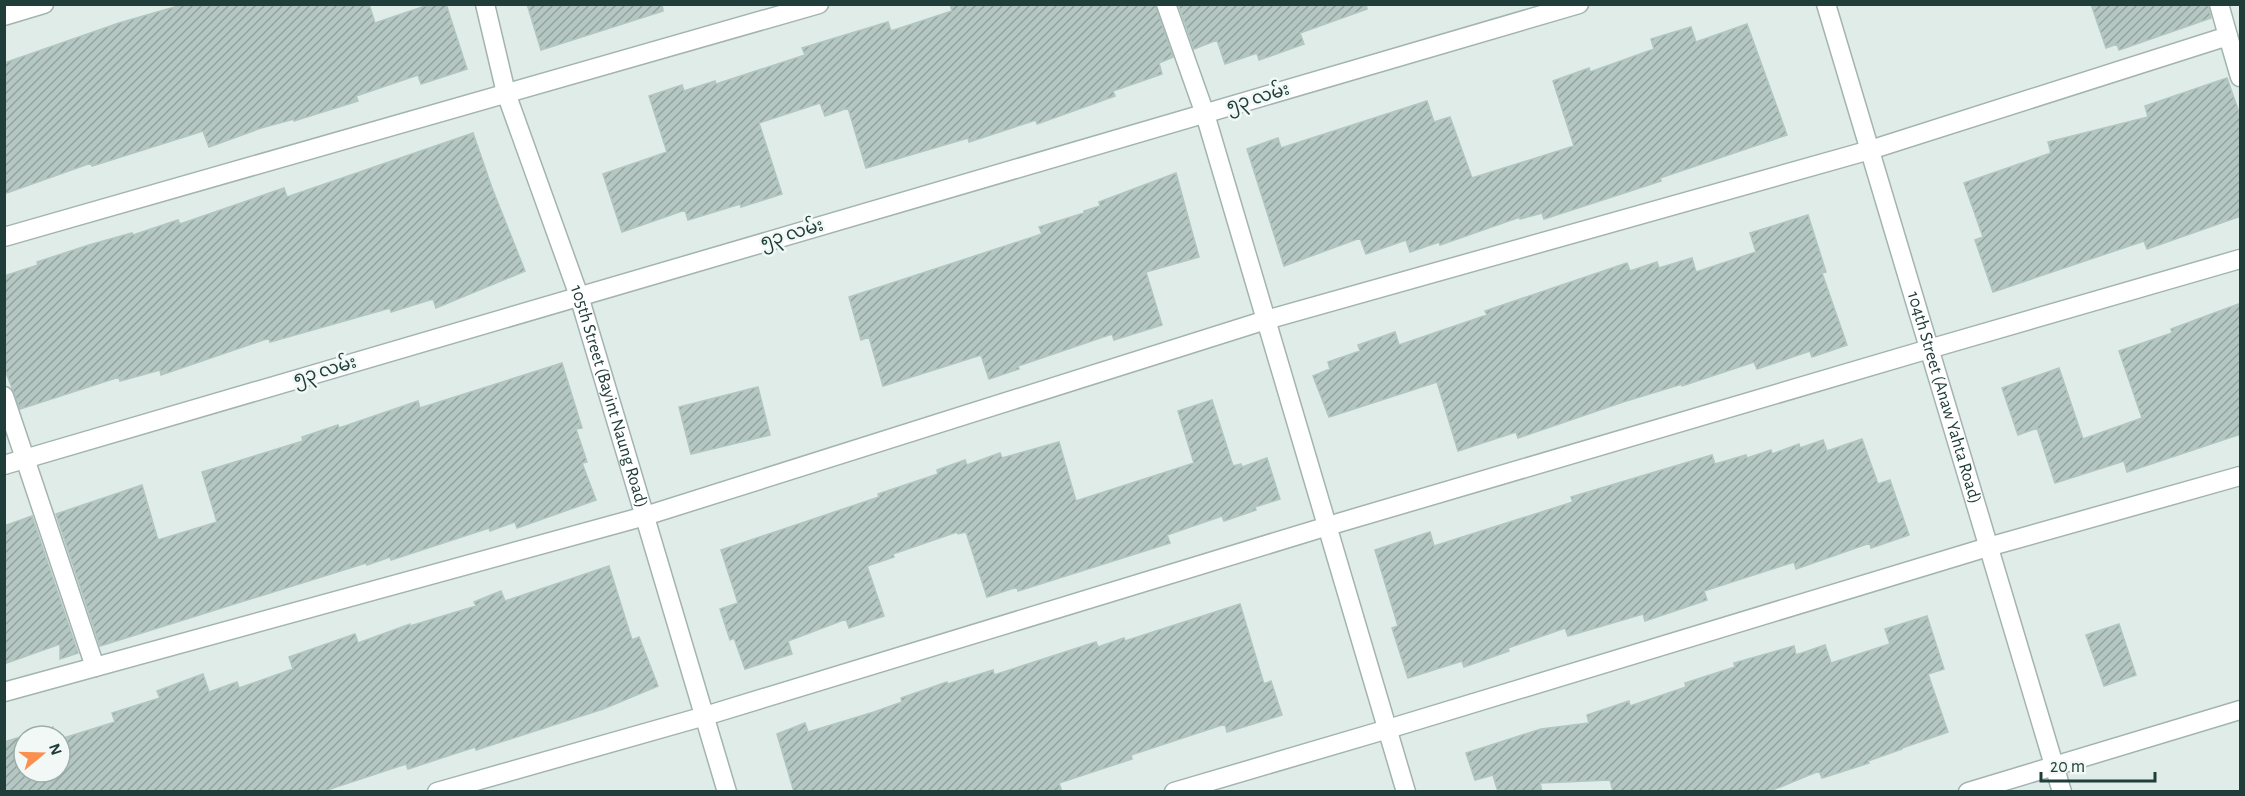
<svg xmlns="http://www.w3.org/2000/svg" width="2245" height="796" viewBox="0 0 2245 796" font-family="'Alegreya Sans','Noto Sans Myanmar',sans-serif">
	<defs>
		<pattern id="building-hatch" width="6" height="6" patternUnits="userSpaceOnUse" patternTransform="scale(1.5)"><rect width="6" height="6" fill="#b5c7c2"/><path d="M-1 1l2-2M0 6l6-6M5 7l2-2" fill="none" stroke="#93a39f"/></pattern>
	</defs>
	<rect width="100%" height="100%" fill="#e0ece8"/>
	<path fill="url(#building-hatch)" stroke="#b2c6c0" stroke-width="1.5" d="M185 4H369L375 23 431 4H446L467 69 421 84 418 75 356 96 358 101 294 121V119L261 128 209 147 203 131 92 166 91 163 4 194V63L119 23Z
		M527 4H662L663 11 541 50Z
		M950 4H1155L1173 57 1159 63 1162 74 1113 91 1115 96 1037 124 1036 120 969 142 968 138 866 168 848 108 825 116 820 103 759 123 782 194 741 207 740 204 688 220 685 210 622 232 603 174 667 152 649 96 682 85 684 91 715 81 716 84 805 55 802 48 888 22 891 31 952 11Z
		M1178 4H1366L1367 9 1300 33 1304 44 1259 60 1257 53 1225 64 1217 40 1194 49Z
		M2091 4H2208L2211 18 2119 50 2117 44 2106 48Z
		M1747 24 1787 135 1660 178 1661 181 1544 219 1542 213 1520 219V217L1440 245 1439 242 1410 252 1406 240 1366 254 1360 238 1284 266 1247 149 1278 138 1281 148 1427 101 1434 122 1450 117 1472 178 1574 146 1553 81 1589 68 1590 72 1654 49 1651 39 1691 27 1696 42Z
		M2227 78 2241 118V216L2147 249 2144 241 1993 292 1975 240 1983 237 1964 183 2051 153 2048 142 2148 117 2145 106Z
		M473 133 492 188 525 271 436 308 433 299 391 312 390 308 270 342 269 338 161 375 160 370 120 381 119 377 20 409 4 367V276L38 265 37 262 89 245 132 233 133 235 178 220 180 224 284 188 287 197Z
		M1176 173 1199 257 1146 272 1162 325 1114 340 1112 334 1018 366 1019 369 989 379 981 355 883 386 869 337 861 340 849 297 1042 234 1039 227 1084 213V211L1100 206 1099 202Z
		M1808 215 1826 272 1822 273 1847 345 1812 357 1810 351 1757 369 1754 362 1682 386V384L1623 402 1518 438 1516 432 1458 451 1437 382 1329 417 1313 376 1330 369 1328 362 1360 351 1358 345 1395 332 1399 345 1487 315 1485 311 1627 263 1630 271 1657 262 1659 268 1692 258 1696 272 1756 252 1750 233Z
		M2241 303V434L2127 472 2124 461 2055 483 2037 428 2018 435 2002 388 2059 368 2083 439 2142 418 2119 351 2172 333 2171 329Z
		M562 363 582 428 576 429 587 462 582 463 596 500 517 528 515 522 490 531 489 528 391 560 390 557 367 565 366 563 100 646 56 514 142 485 158 540 217 522 202 472 303 441 302 437 338 425 339 428 418 401 420 408Z
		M758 387 770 435 691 454 679 407Z
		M1212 400 1233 466 1241 464 1242 467 1267 458 1280 499 1255 507 1256 510 1224 521 1222 516 1167 535 1170 543 1018 591 1017 587 987 597 966 532 958 534 957 532 893 554 894 557 867 566 884 616 849 628 846 619 788 641 792 654 745 669 734 638 730 640 720 609 738 603 721 550 879 497 878 494 938 474 937 470 965 460 967 465 1000 453 1002 458 1059 442 1076 501 1194 463 1178 411Z
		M1862 439 1878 484 1890 480 1909 535 1871 548 1870 543 1796 569 1794 562 1704 591 1707 600 1645 621 1643 614 1568 636 1565 628 1508 648 1509 651 1464 667 1462 661 1408 678 1392 628 1398 626 1375 550 1430 532 1434 546 1573 502 1571 497 1712 455 1715 464 1746 455 1747 458 1771 450 1772 454 1799 444 1800 448 1823 440 1827 451Z
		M32 516 78 653 60 659V644L4 664V526Z
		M609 566 632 640 639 637 658 686 603 709 476 750 475 747 408 769 406 764 321 792H4V742L53 727 55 736H24V772H60V739L115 722 112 713 160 698 157 691 203 674 209 692 237 682 239 688 293 669 289 657 355 634 358 643 410 624V626L476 606 474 602 501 591 505 601Z
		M1240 604 1264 684 1271 681 1282 715 1227 732 1225 724 1131 755 1132 759 1059 783 1062 792H794L777 734 805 723 808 732 874 712 902 702 901 698 947 682 948 684 993 670 994 675 1096 642 1098 647 1124 638 1125 641Z
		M1927 616 1944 669 1928 674 1948 732 1902 748V749L1868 761 1869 763 1822 778 1819 771 1768 792H1613L1610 780 1540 783 1542 792H1498L1493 775 1475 780 1466 753 1541 729 1589 723 1587 715 1629 701 1630 706 1686 687 1685 683 1735 667 1734 663 1794 646 1796 655 1825 645 1831 663 1890 644 1885 629Z
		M2119 624 2136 675 2104 686 2086 635Z"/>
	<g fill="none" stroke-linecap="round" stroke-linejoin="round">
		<defs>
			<g id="street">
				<path id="s1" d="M485 4 506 93 579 296 727 792"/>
				<path d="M1166 4 1205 114 1406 792"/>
				<path id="s2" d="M1826 4 2062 792"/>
				<path d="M2219 4 2228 36"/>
				<path d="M4 16 44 4"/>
				<path d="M4 237 819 4"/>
				<path d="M4 396 95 667"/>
				<path d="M4 465 1579 4"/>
				<path d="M4 692 645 516 1266 320 1870 150 2228 36 2240 77"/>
				<path d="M437 792 705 716 1328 526 1929 349 2240 259"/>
				<path d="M1174 792 1388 729 1988 547 2240 476"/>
				<path d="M1968 792 2240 710"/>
			</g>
		</defs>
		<use href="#street" stroke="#a3b4b0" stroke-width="21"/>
		<use href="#street" stroke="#fff" stroke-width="18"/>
	</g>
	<g text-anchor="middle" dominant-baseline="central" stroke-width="5" stroke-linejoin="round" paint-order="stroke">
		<g font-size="18" fill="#203e39" stroke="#f1f8f6">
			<text transform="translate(1258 98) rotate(-16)">၅၃ လမ်း</text>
			<text transform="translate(792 234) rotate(-16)">၅၃ လမ်း</text>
			<text transform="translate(325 371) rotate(-16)">၅၃ လမ်း</text>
			<text stroke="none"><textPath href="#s1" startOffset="412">105th Street (Bayint Naung Road)</textPath></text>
			<text stroke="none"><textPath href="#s2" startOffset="411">104th Street (Anaw Yahta Road)</textPath></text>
		</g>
	</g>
	<rect width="2245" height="796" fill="none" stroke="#203e39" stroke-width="12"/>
	<g transform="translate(42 754) rotate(71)"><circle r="28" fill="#f1f8f6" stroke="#9daeaa" stroke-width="1.5"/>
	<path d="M0-4.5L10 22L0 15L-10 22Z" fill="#fb8f4f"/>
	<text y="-9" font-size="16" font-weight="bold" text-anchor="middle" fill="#203e39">N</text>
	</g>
	<path d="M2041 772v9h114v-9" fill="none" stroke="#203e39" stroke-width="3"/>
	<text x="2050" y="772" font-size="18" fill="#203e39" stroke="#f1f8f6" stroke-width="4.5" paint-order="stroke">20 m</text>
</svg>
